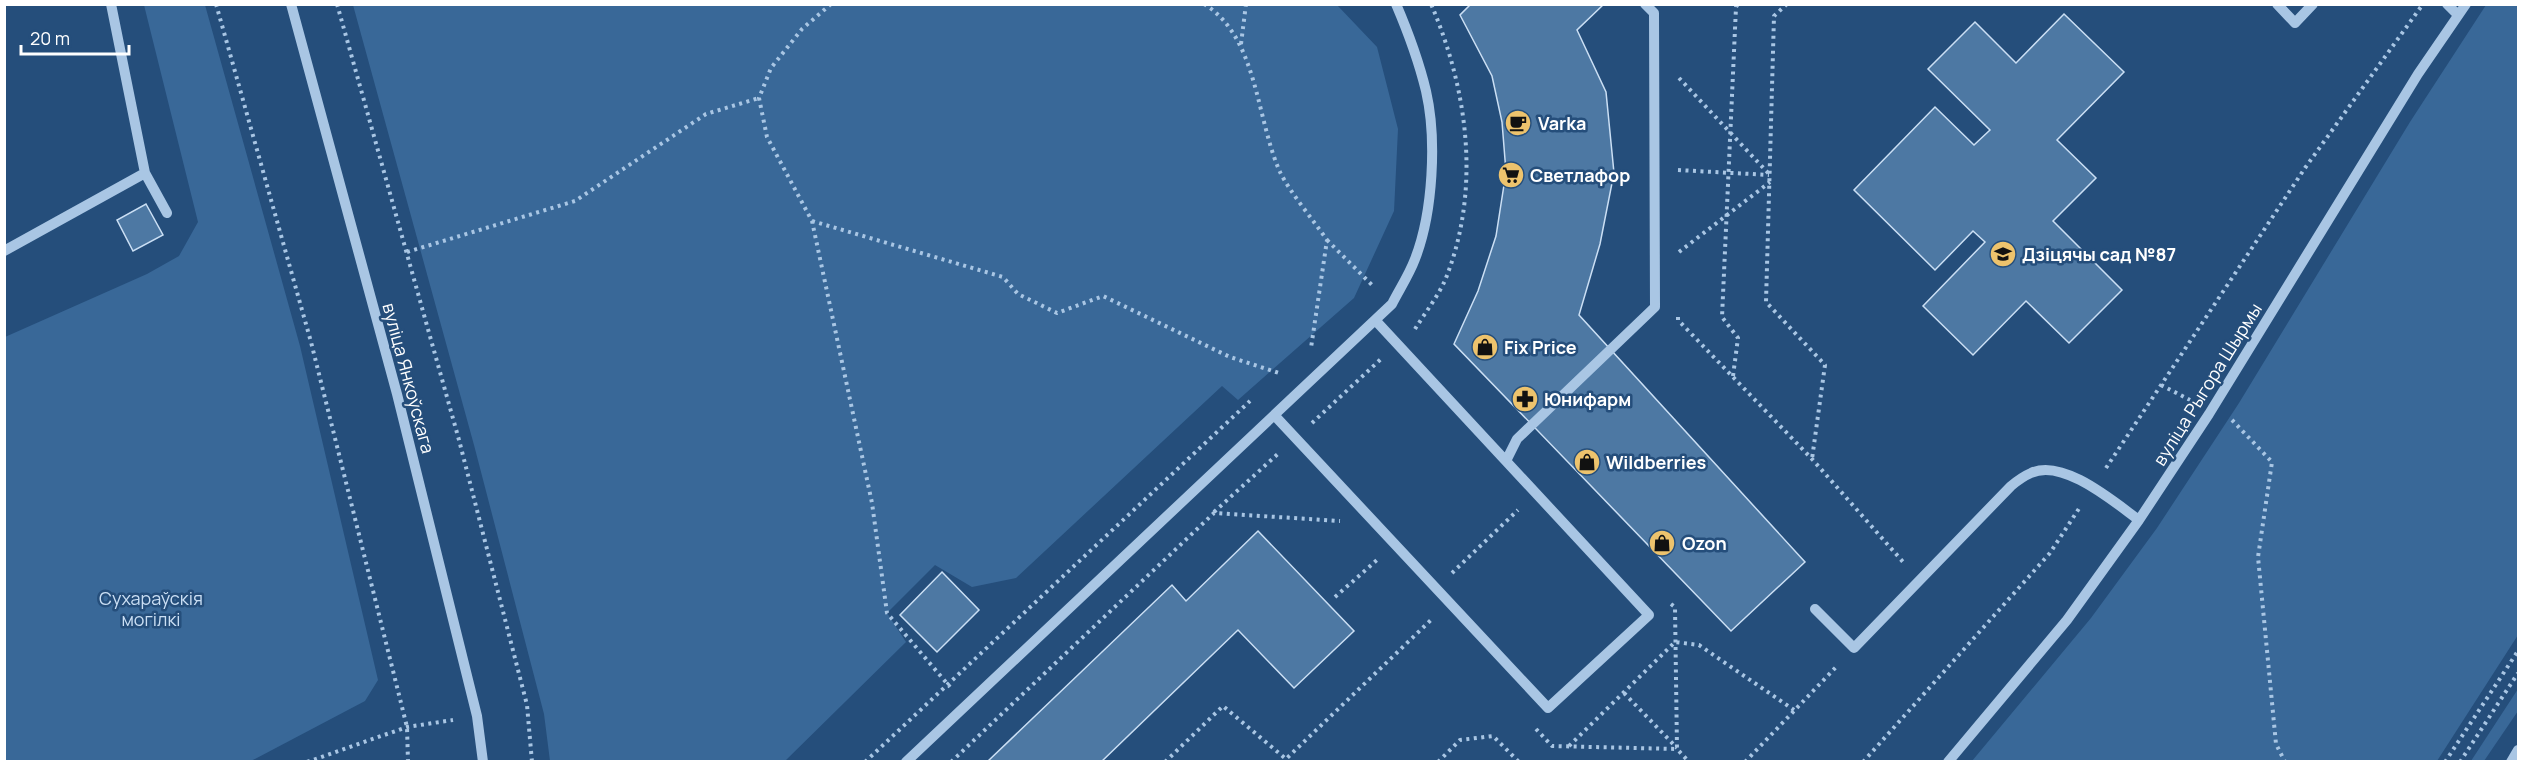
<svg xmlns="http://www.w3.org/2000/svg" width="2523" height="766" viewBox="0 0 2523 766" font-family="Manrope,sans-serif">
	<rect width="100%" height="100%" fill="#254e7b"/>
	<path fill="#396898" d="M144 5H205L300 346 378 680 365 701 251 761H5V337L147 274 179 256 198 222Z
		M353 5H1337L1377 47 1398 129 1394 211 1354 298 1238 400 1222 386 1016 578 972 587 935 565 887 613 906 642 785 761H550L544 714 474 445Z
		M2486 5H2518V635L2437 761H1972L2091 618 2157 528 2239 403 2410 122Z
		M2518 689V711L2484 761H2471Z"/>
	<path fill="#4d78a3" stroke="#cbdff4" stroke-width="1.5" d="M1471 4H1604L1577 30 1606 92 1614 173 1600 244 1579 315 1805 562 1731 631 1454 344 1478 291 1496 236 1506 172 1502 122 1492 76 1460 15Z
		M2064 14 2124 72 2057 140 2096 178 2053 221 2122 290 2069 343 2026 301 1973 355 1923 306 1985 242 1973 231 1935 270 1854 190 1935 107 1974 145 1990 130 1928 69 1975 22 2016 63Z
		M146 204 163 235 133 251 117 220Z
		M1258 531 1354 631 1294 688 1238 630 1101 762H987L1172 585 1186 601Z
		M942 572 979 610 937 652 900 615Z"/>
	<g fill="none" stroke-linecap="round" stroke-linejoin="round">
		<path stroke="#a9c6e4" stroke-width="4" stroke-dasharray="3 4.5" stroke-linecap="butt" d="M216 4 311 342 407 727 408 762
			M337 4 459 440 527 705 532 762
			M831 4 802 29 771 68 759 98 767 137 812 221 872 503 887 613 950 687
			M1204 4C1258 37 1256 119 1280 172 1289 191 1314 221 1327 240L1311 348
			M1787 4 1774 16 1766 302 1825 365 1812 459
			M1241 44 1246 4
			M1679 78 1770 175
			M1678 170 1769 175
			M812 221 1003 277 1018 294 1057 313 1103 296 1230 357 1282 374
			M1327 240 1374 287
			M407 252 575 201 706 114 759 98
			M1679 252 1770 182
			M1678 317V320L1812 459 1904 563
			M1415 329C1425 313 1439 295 1446 278 1481 189 1468 90 1431 4
			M1733 376 1738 338 1722 317 1736 7 1738 4
			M2161 385 2190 400
			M2232 420 2272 462 2258 557 2276 744 2285 762
			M1312 423 1381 359
			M2106 468 2305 168 2423 4
			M1214 512 1280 452
			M1452 573 1518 510
			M1335 597 1377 560
			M1671 604 1675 607 1677 749 1689 762
			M1624 693 1677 748
			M1536 729 1552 746 1677 749
			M1569 746 1675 642 1699 645 1794 710
			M307 762 407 727 453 720
			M865 762 1250 401
			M951 762 1214 513 1340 521
			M1165 762 1223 706 1286 759 1432 619
			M1438 762 1460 740 1493 736 1519 762
			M1745 762 1838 665
			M1863 762 2050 553 2080 507
			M2445 762 2518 651
			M2460 762 2518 673"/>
		<path stroke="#a9c6e4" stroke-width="10" d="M111 4 145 173 167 213
			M291 4 397 394 477 716 483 762
			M2277 4 2295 23 2313 4
			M2447 4 2458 15
			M4 251 145 173
			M1275 416 1548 708 1649 615 1376 321
			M1506 461 1517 439 1655 307 1654 13 1645 4
			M1815 609 1854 648 2011 486C2017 481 2024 476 2031 473 2063 458 2114 502 2139 520
			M906 762 1392 304C1399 290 1409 275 1415 259 1433 213 1437 139 1426 91 1419 62 1408 32 1396 4
			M1948 762 2067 620 2139 520 2209 414 2418 74 2466 4
			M2511 762 2518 750"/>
	</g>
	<defs>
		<symbol id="cafe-disc" viewBox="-11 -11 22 22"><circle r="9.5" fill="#edc36d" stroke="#254e7b"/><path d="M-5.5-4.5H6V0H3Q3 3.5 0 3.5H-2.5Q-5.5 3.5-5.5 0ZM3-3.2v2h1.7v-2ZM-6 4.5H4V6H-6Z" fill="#111"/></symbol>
		<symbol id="supermarket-disc" viewBox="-11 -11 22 22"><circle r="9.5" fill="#edc36d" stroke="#254e7b"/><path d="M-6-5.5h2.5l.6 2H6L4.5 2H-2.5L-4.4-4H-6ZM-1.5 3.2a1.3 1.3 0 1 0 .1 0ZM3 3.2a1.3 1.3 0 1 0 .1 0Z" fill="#111"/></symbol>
		<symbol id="school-disc" viewBox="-11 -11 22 22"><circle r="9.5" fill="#edc36d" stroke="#254e7b"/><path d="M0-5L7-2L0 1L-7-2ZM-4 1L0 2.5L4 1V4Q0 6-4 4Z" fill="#111"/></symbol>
		<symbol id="shop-disc" viewBox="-11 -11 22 22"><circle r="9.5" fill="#edc36d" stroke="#254e7b"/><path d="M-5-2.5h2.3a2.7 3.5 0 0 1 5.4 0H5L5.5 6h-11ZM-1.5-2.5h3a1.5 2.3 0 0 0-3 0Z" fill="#111"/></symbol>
		<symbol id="pharmacy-disc" viewBox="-11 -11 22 22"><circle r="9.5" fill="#edc36d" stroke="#254e7b"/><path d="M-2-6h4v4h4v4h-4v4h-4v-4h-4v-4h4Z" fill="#111"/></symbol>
	</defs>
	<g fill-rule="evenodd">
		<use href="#cafe-disc" x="1503" y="108" width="30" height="30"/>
		<use href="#supermarket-disc" x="1496" y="160" width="30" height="30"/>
		<use href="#school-disc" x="1988" y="239" width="30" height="30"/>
		<use href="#shop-disc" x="1470" y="332" width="30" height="30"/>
		<use href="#pharmacy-disc" x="1510" y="384" width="30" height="30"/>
		<use href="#shop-disc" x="1572" y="447" width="30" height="30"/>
		<use href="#shop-disc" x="1647" y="528" width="30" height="30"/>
	</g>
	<g text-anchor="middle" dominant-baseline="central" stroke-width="5" stroke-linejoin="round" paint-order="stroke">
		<g font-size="18" font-weight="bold" fill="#fff" stroke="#254e7b" text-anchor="start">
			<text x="1538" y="123">Varka</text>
			<text x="1530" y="175">Светлафор</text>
			<text x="2022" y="254">Дзіцячы сад №87</text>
			<text x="1504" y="347">Fix Price</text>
			<text x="1544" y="399">Юнифарм</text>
			<text x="1606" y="462">Wildberries</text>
			<text x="1682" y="543">Ozon</text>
		</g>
		<g font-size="18" fill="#fff" stroke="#254e7b">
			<text transform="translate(409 378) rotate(75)">вуліца Янкоўскага</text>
			<text transform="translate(2207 384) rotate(-58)">вуліца Рыгора Шырмы</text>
		</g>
		<g font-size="18" fill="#cbdff4" stroke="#254e7b">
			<text x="151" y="598">Сухараўскія<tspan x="151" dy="21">могілкі</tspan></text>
		</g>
	</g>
	<rect width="2523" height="766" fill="none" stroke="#ffffff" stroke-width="12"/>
	<path d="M21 45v9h108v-9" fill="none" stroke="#ffffff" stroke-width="3"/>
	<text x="30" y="45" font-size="18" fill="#ffffff" stroke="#254e7b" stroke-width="4.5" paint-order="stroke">20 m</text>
</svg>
